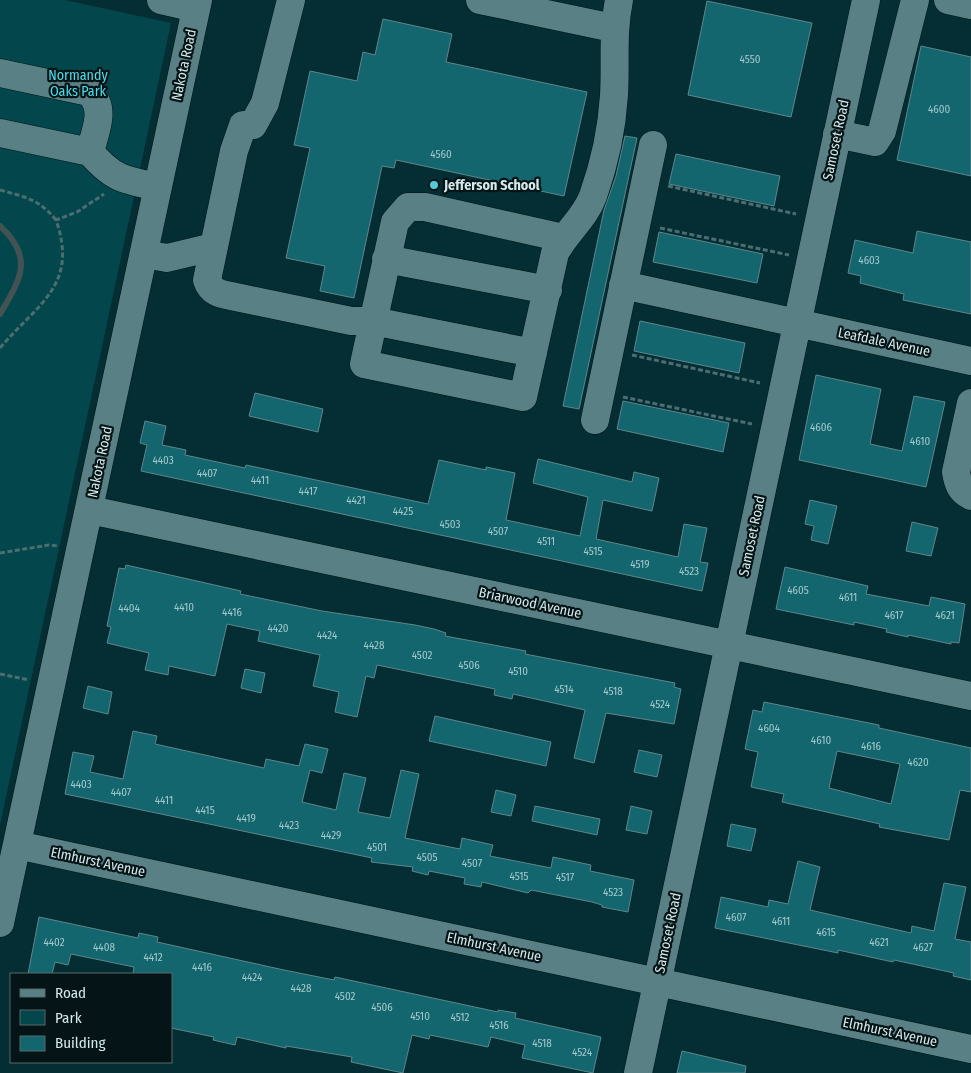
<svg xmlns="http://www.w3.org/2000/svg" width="971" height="1073" viewBox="0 0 971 1073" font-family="'Fira Sans Condensed',sans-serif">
	<rect width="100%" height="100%" fill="#042e33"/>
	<path fill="#03464c" d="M0 0H65L171 23 0 825Z"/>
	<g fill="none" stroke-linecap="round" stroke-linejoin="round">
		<path stroke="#435253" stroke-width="6" d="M0 226C35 258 20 280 0 314"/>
	</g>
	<path fill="#13666e" stroke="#5f868b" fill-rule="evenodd" d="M707 1 812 23 791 117 688 95Z
		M383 19 452 34 446 62 587 92 564 196 396 160 394 168 382 166 354 298 320 291 325 266 286 258 310 148 294 145 310 71 357 81 363 52 375 55Z
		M921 46 971 57V176L897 160Z
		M625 136 637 138 579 409 563 406 604 210 616 176Z
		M676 154 780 176 774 206 669 184Z
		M917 231 971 242V314L903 300 904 294 860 283 861 276 848 273 855 240 913 253Z
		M659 232 763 254 757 283 653 262Z
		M640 321 745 343 739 373 634 351Z
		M816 375 881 389 870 444 902 451 914 396 945 402 926 487 799 460Z
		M255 393 323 409 318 432 249 416Z
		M623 401 729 423 723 452 617 429Z
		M145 421 166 426 162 445 186 450 185 455 245 468 246 465 428 504 439 460 486 470V467L515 473 506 520 580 536 588 497 533 483 538 459 632 482 634 472 659 478 652 511 603 500 596 539 678 557 684 524 707 528 700 562 708 563 702 591 141 471 147 445 140 443Z
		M810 500 837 506 828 544 811 540 814 526 805 524Z
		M912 522 938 528 931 556 906 551Z
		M126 565 241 591 240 594 322 611 415 625 434 629 446 633 445 636 526 651 525 654 675 683 674 687 681 689 674 724 606 713 594 763 574 758 585 710 513 694 512 699 494 695 495 689 377 665 374 678 366 676 357 717 335 712 339 692 313 686 320 655 258 641 260 631 227 624 215 676 169 666 168 675 145 670 149 653 107 643 111 627 107 626 119 568 125 569Z
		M785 567 868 586 866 594 929 606 931 597 965 604 959 643 951 642V644L908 635V637L886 632 887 629 854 622V625L776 609Z
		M245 669 265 673 261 693 241 688Z
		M88 686 112 692 108 714 83 708Z
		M764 702 879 725V728L971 748V792L960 790 949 840 879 827 880 824 782 802 784 794 751 787 758 752 745 749 753 710 762 712ZM837 751 900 764 891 804 829 788Z
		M435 716 551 742 546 766 429 741Z
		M133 731 157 736 155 744 264 768 266 759 299 766 305 744 328 749 322 773 310 770 302 802 336 810 344 773 366 778 358 812 390 818 401 770 419 774 405 838 460 849 462 838 493 845 490 856 551 868 553 857 591 865 590 871 634 880 628 912 602 907V905L592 902 531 890 528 893 482 882 481 887 464 884 465 878 429 871 428 875 412 871 413 867 371 862 372 858 65 794 73 752 94 756 90 772 123 779Z
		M639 750 662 755 657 777 634 772Z
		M496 790 516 795 511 816 491 812Z
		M535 806 600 819 597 835 532 821Z
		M631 806 652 811 647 834 626 830Z
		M731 824 756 829 751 851 727 846Z
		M798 861 820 867 810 910 911 933 912 926 934 931 944 883 966 887 955 939 971 942V980L953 976 954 973 894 960 893 962 838 950V953L715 928 721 897 768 907 769 900 788 904Z
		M39 917 138 938 139 933 158 937 157 942 284 970 334 980 335 977 498 1012V1010L516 1013 515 1018 601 1037 593 1073 522 1058 525 1045 491 1037 488 1047 430 1035 429 1039 412 1035 403 1073 351 1062 352 1057 286 1046V1048L237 1037 235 1045 213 1040 214 1037 171 1028V974H133L134 967 71 954 68 965 55 962 52 974H28Z
		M682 1051 746 1066 745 1073H677Z"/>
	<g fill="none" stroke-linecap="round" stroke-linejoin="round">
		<defs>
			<path id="minor" d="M161 0 196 8
				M291 0 265 103 253 125H243L234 151 207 280C211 292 220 294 231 296L351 321H373L533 353
				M480 0 613 28
				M948 0 971 5
				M0 73 89 92C107 109 95 131 90 152 113 179 124 180 158 187
				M0 133 90 152
				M837 134 875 142 882 131 915 0
				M563 238 425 207H408L395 222 364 364 523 397 555 253C566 232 585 218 593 196 604 165 612 128 614 95 616 61 612 35 619 0
				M144 254 167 258 213 247
				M386 259 548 290
				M623 285 971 361
				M971 403 956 472C958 484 960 490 971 496
				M595 420 653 145
				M90 510 971 696
				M17 845 971 1049
				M0 923 198 0
				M638 1073 866 0"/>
		</defs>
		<use href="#minor" stroke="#001518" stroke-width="29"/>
		<path stroke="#4c6e72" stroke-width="3" stroke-dasharray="5 2.5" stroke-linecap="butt" d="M668 186 796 214
			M0 190C25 197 39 199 56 220
			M660 228 789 255
			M0 348C37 304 79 286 56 220L77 212 104 194
			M632 355 760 383
			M623 397 752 424
			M0 553 49 545 58 546
			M0 674 29 680"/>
		<use href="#minor" stroke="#598185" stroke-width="28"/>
	</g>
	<circle fill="#52cbd8" stroke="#051416" stroke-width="2" cx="434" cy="185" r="5"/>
	<g text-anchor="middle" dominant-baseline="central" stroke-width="4.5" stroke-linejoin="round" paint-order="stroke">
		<g font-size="11" fill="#a4c8cc">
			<text x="750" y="59">4550</text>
			<text x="939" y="109">4600</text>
			<text x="441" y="154">4560</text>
			<text x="869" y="260">4603</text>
			<text x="821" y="427">4606</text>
			<text x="920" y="441">4610</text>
			<text x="163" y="460">4403</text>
			<text x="207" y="473">4407</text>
			<text x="260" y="480">4411</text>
			<text x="308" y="491">4417</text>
			<text x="356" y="500">4421</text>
			<text x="403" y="511">4425</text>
			<text x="450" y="524">4503</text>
			<text x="498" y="531">4507</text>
			<text x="546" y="541">4511</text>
			<text x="593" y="551">4515</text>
			<text x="640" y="564">4519</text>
			<text x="689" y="571">4523</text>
			<text x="798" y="590">4605</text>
			<text x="848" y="597">4611</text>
			<text x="184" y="607">4410</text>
			<text x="129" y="608">4404</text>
			<text x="232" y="612">4416</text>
			<text x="894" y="615">4617</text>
			<text x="945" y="615">4621</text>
			<text x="278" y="628">4420</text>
			<text x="327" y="635">4424</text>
			<text x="374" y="645">4428</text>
			<text x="422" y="655">4502</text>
			<text x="469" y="665">4506</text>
			<text x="518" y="671">4510</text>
			<text x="564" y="689">4514</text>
			<text x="613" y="691">4518</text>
			<text x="660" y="704">4524</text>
			<text x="769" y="728">4604</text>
			<text x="821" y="740">4610</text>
			<text x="871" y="746">4616</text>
			<text x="918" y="762">4620</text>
			<text x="81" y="784">4403</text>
			<text x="121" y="792">4407</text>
			<text x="164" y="800">4411</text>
			<text x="205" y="810">4415</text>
			<text x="246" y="818">4419</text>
			<text x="289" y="825">4423</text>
			<text x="331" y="835">4429</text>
			<text x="377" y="847">4501</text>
			<text x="427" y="857">4505</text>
			<text x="472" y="863">4507</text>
			<text x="519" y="876">4515</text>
			<text x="565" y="877">4517</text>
			<text x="613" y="892">4523</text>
			<text x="736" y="917">4607</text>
			<text x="781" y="921">4611</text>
			<text x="826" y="932">4615</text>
			<text x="54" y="942">4402</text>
			<text x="879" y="942">4621</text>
			<text x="104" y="947">4408</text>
			<text x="923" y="947">4627</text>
			<text x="153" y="957">4412</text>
			<text x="202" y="967">4416</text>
			<text x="252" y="977">4424</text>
			<text x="301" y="988">4428</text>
			<text x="345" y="996">4502</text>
			<text x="382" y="1007">4506</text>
			<text x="420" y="1016">4510</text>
			<text x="460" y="1017">4512</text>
			<text x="499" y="1025">4516</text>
			<text x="542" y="1043">4518</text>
			<text x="582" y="1052">4524</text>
		</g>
		<g font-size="14" fill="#d4e9eb" stroke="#051416">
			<text transform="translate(184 65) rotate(-78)">Nakota Road</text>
			<text transform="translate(836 140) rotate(-78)">Samoset Road</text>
			<text transform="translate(884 342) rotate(12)">Leafdale Avenue</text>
			<text transform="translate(100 462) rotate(-78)">Nakota Road</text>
			<text transform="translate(752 536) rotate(-78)">Samoset Road</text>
			<text transform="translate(530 603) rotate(12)">Briarwood Avenue</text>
			<text transform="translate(98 862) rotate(12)">Elmhurst Avenue</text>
			<text transform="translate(668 933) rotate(-78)">Samoset Road</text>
			<text transform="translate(494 947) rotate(12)">Elmhurst Avenue</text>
			<text transform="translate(890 1032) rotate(12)">Elmhurst Avenue</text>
		</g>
		<g font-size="14" fill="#4cdeed" stroke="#051416">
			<text x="78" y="75">Normandy<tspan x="78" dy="16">Oaks Park</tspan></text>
		</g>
		<g font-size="14" font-weight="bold" fill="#d4e9eb" stroke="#051416" text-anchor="start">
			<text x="444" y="185">Jefferson School</text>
		</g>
	</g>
	<rect x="10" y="973" width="162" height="90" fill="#051416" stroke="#58696b"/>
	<rect x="20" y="989" width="25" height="8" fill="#598185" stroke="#58696b"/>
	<text x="55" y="998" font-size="15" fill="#d4e9eb">Road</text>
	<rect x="20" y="1010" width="25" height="15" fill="#03464c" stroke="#58696b"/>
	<text x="55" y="1023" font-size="15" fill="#d4e9eb">Park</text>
	<rect x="20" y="1036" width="25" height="15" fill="#13666e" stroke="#58696b"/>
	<text x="55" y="1048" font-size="15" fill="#d4e9eb">Building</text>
</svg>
